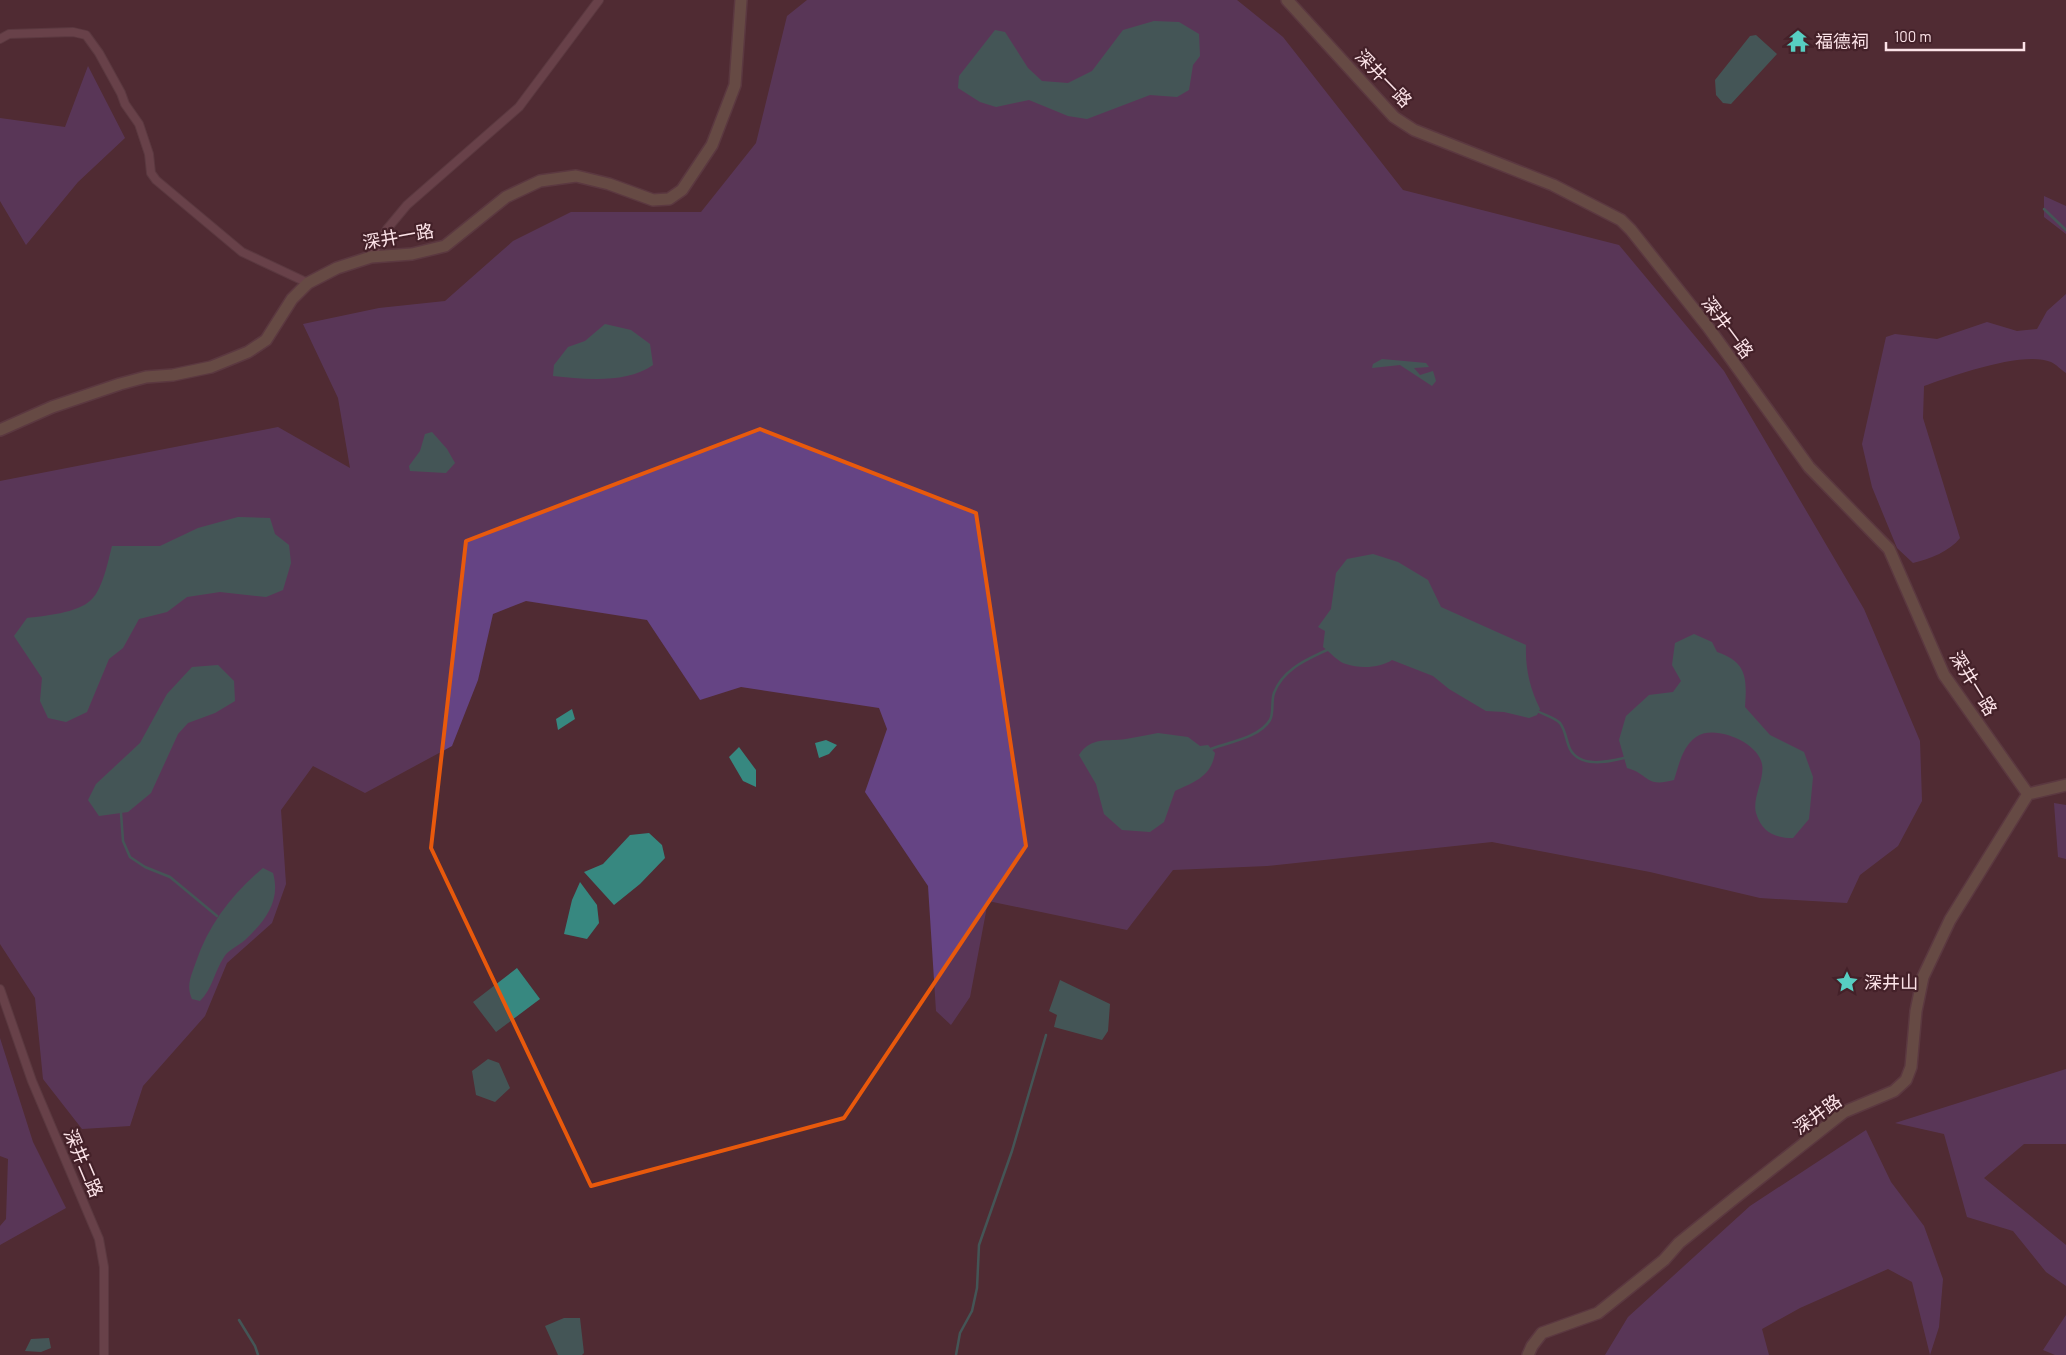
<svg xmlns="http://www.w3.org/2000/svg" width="2066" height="1355" viewBox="0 0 2066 1355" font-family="Barlow,'Noto Sans TC',sans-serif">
	<rect width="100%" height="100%" fill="#502b33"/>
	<path fill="#654484" d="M807 0H1237L1283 37 1403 190 1619 245 1724 371 1864 609 1920 741 1922 801 1898 846 1860 875 1847 903 1760 898 1650 872 1492 842 1267 866 1173 870 1127 930 988 901 970 997 951 1025 936 1011 928 886 865 792 887 729 879 708 741 687 700 700 647 620 526 601 493 614 478 680 452 746 365 793 313 766 281 810 286 884 272 923 227 963 205 1016 143 1086 130 1126 82 1129 43 1079 35 998 0 944V481L278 427 350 468 338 398 303 324 379 308 445 301 513 241 571 212H701L756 143 787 16Z
		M88 66 125 138 78 182 26 245 0 201V118L65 127Z
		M2044 196 2066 206V234L2044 217Z
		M2066 294V373C2061 370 2056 364 2051 362 2024 350 1951 376 1924 386L1923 418 1960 538C1950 551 1930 559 1913 563L1897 548 1872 487 1862 444 1886 337 1895 334 1937 339 1987 322 2017 331 2037 329 2047 311Z
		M2054 803 2066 805V859L2058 857Z
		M0 1038 33 1142 66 1208 0 1245V1226L6 1219 8 1159 0 1156Z
		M2066 1069V1144H2024L1984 1178 2066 1245V1286L2046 1272 2013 1231 1967 1217 1944 1134 1895 1123Z
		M1866 1130 1891 1182 1924 1226 1943 1279 1939 1327 1930 1355 1912 1282 1888 1269 1800 1308 1762 1329 1769 1355H1605L1628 1317 1750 1206Z
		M2066 1315V1355H2055L2043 1350Z"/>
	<path fill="#378880" d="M1154 21 1179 22 1199 34 1200 56 1193 65 1189 90 1177 97 1150 95 1087 119 1068 116 1029 100 996 107 980 102 958 88 959 76 995 30 1005 32 1028 68 1042 81 1068 83 1092 71 1123 30Z
		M1756 35 1777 54 1731 104 1723 103 1716 95 1715 80 1750 36Z
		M605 324 631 330 650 344 653 365C626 384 584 379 553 376L554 365 568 347 585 341Z
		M1382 359 1426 363 1429 367 1414 368 1420 375 1433 371 1436 381 1432 386 1400 365 1372 368 1373 364Z
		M432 432 447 449 455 463 446 473 410 471 409 466 420 451 425 434Z
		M238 517 270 518 275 534 289 545 291 563 283 590 266 597 220 592 187 597 167 612 139 619 123 648 109 659 87 712 66 722 48 718 40 701 42 678 14 636 27 618C44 616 78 613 91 600 103 589 108 561 112 546H160L198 528Z
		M1373 554 1398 562 1428 580 1441 607 1526 645C1525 668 1530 689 1540 709L1537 715 1529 718 1504 712 1486 711 1449 689 1433 676 1392 660C1380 668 1360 669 1346 664 1338 662 1330 652 1323 647L1325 631 1318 627 1331 609 1336 573 1347 559Z
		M1694 634 1712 642 1717 652C1747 662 1747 678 1745 707L1770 735 1804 752 1813 777 1809 819 1793 838C1776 838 1762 833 1756 813 1752 798 1765 779 1762 764 1758 742 1714 724 1696 737 1682 747 1679 765 1674 780 1644 788 1650 774 1627 768L1619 740 1626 716 1649 695 1673 692 1681 681 1672 665 1675 643Z
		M218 665 234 681 235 701 215 713 188 723 178 734 151 793 128 812 99 816 88 800 96 784 140 743 167 694 192 667Z
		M572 709 575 719 558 730 556 719Z
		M1158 733 1188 737 1200 746 1208 745 1215 753C1211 777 1194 782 1175 791L1164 822 1150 832 1122 830 1104 814 1096 784 1079 755C1091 736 1108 742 1126 739 1137 737 1148 735 1158 733Z
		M826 740 837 745 829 754 819 758 815 743Z
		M739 747 756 770V787L743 781 729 757Z
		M649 833 662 845 665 858 640 884 614 905 584 872 603 864 630 835Z
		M263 868 273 873C281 901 265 921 245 940 238 946 228 950 224 957 214 972 213 988 200 1001L192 999C186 986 191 976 196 962 209 924 232 894 263 868Z
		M580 882 597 905 599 923 587 939 564 934 572 900Z
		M517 968 540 999 496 1032 473 1002Z
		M1060 980 1110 1004 1108 1031 1102 1040 1054 1027 1057 1015 1049 1011Z
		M488 1059 499 1063 510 1088 495 1102 476 1095 472 1071Z
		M564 1318H580L584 1353 582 1355H558L545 1326Z
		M49 1338 51 1348 41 1352 25 1351 31 1339Z"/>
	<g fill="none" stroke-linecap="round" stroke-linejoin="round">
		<path stroke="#378880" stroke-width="2.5" d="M2044 209 2066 230
			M1539 712C1545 715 1555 718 1560 723 1566 731 1566 741 1570 749 1580 768 1608 762 1624 758
			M1211 749C1229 742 1259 738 1270 720 1274 713 1271 701 1274 693 1283 669 1306 660 1327 650
			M121 813 123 841 130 857 145 867 170 877 217 916
			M239 1320 255 1346 258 1355
			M956 1355 960 1333 972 1311 977 1288 979 1245 1012 1151 1046 1035"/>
		<defs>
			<path id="street" d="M0 39 9 34 73 32 86 35 99 53 121 93 125 104 139 124 149 154 151 173 156 180 242 252 308 283
				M371 257 387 229 407 205 519 107 599 0
				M0 989 32 1081 99 1239 104 1267V1355"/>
			<path id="secondary" d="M1287 0 1394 117 1414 130 1553 185 1621 220 1631 230 1708 327 1809 467 1889 549 1944 675 2028 794
				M0 430 52 407 120 384 146 377 173 375 211 367 248 352 266 340 292 299 308 283 337 268 371 257 412 254 445 246 506 197 540 181 576 176 609 184 653 200 669 199 682 190 712 145 735 85 741 0
				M2028 794 2066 785
				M1528 1355 1532 1346 1542 1333 1598 1313 1664 1260 1679 1243 1736 1197 1844 1112 1894 1091 1906 1080 1911 1067 1916 1011 1923 977 1950 920 2028 794"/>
		</defs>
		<use href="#street" stroke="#684850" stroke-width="10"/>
		<use href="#secondary" stroke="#684850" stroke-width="14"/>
		<use href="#street" stroke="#855c64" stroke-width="8"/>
		<use href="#secondary" stroke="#826f59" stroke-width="11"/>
	</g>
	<path d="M0 0H2066V1355H0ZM760 429 976 513 1026 846 844 1118 591 1186 431 848 466 541Z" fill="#502b33" fill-opacity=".55" fill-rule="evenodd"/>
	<path fill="none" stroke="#e8590c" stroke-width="4" stroke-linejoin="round" d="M760 429 976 513 1026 846 844 1118 591 1186 431 848 466 541Z"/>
	<defs>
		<symbol id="temple-bare" viewBox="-9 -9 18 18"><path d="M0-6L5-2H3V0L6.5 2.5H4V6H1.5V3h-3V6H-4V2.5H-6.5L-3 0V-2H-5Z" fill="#57cec2" stroke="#442129" stroke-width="2.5" paint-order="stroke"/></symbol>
		<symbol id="sight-bare" viewBox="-9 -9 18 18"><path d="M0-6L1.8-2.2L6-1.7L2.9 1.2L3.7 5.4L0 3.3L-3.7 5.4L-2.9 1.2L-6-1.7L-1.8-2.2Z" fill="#57cec2" stroke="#442129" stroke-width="2.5" paint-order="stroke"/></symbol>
	</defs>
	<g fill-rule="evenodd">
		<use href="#temple-bare" x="1782" y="25" width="32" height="32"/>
		<use href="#sight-bare" x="1831" y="966" width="32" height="32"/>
	</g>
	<g text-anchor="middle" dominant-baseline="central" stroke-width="4.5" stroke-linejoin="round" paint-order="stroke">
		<g font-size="18" fill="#fce3e8" stroke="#442129" text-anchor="start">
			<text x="1815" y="41">福德祠</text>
			<text x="1864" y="982">深井山</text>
		</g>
		<g font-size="18" fill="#fce3e8" stroke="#442129">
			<text transform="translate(1384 78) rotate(46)">深井一路</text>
			<text transform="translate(398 236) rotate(-10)">深井一路</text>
			<text transform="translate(1728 327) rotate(53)">深井一路</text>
			<text transform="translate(1974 683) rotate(58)">深井一路</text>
			<text transform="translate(1817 1114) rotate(-36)">深井路</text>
			<text transform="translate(84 1163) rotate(67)">深井二路</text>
		</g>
	</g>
	<path d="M1886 42v8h138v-8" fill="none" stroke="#fce3e8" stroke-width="2.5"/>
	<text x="1894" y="42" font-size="15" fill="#fce3e8" stroke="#442129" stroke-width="4" paint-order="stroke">100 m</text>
</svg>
